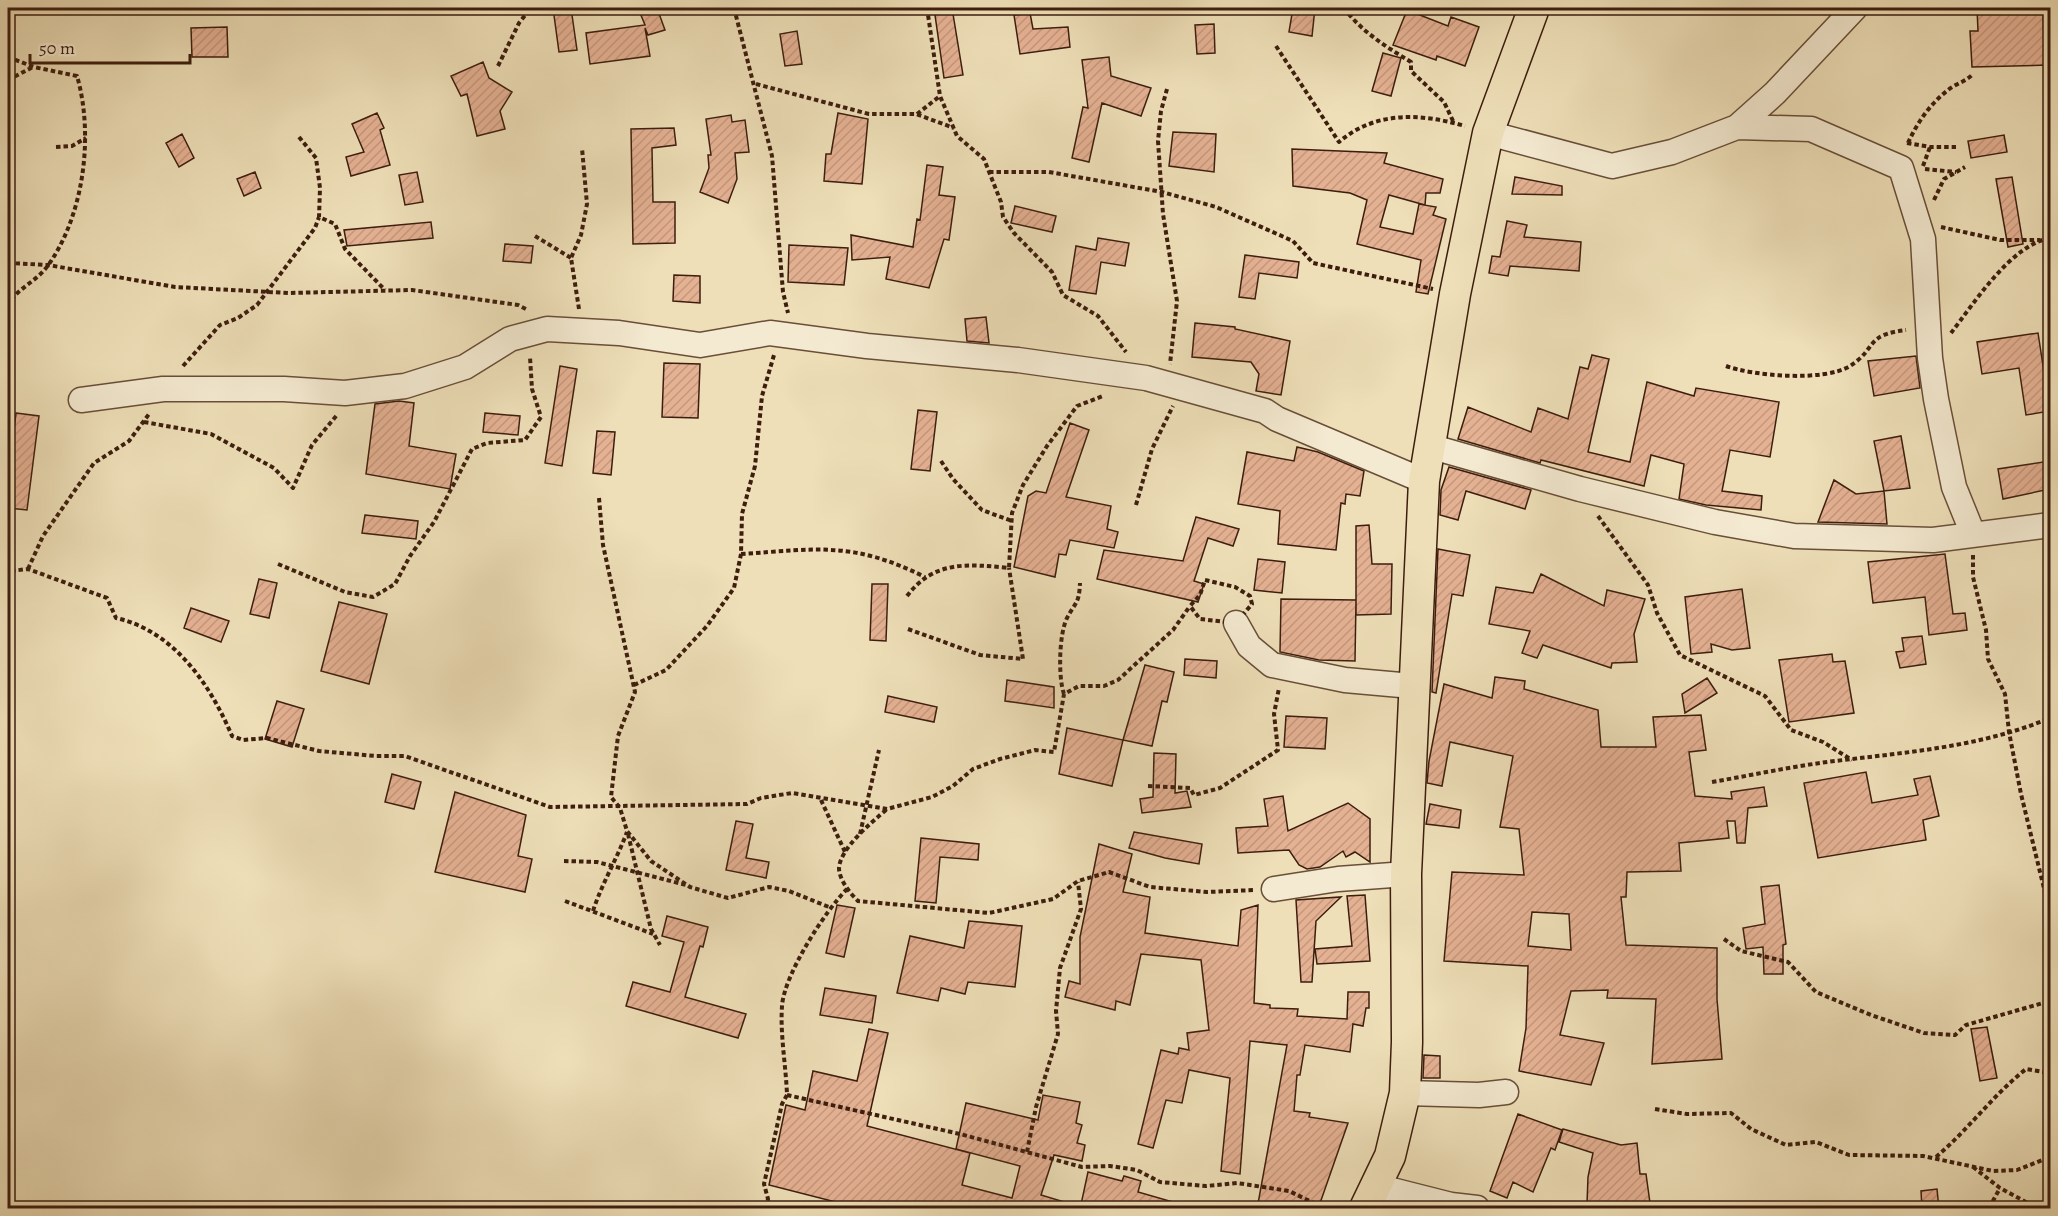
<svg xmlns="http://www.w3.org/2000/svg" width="2058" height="1216" viewBox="0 0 2058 1216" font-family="Alegreya,serif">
	<defs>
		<pattern id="building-hatch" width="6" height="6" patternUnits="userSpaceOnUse" patternTransform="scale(1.5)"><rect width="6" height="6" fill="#e5b193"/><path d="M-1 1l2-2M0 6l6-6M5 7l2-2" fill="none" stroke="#c5987e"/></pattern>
	</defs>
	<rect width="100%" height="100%" fill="#eedfb8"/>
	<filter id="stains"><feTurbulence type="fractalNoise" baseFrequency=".00333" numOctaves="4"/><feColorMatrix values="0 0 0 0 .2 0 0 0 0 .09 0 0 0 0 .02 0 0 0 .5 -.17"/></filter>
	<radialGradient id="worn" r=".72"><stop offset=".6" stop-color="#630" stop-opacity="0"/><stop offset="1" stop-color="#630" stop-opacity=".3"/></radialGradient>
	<path fill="url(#building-hatch)" stroke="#3d1e0e" stroke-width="1.5" fill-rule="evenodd" d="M553 8H571L577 50 559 52Z
		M638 8H657L665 30 648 35 645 28 650 56 590 64 586 33 645 25Z
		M934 8H952L963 75 944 78Z
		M1293 8H1315L1312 36 1289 32Z
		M1977 8H2043L2044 44H2050V65L1972 67 1970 31H1978Z
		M1407 10 1448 26 1451 17 1479 27 1465 66 1437 56 1436 60 1393 45Z
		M1030 13 1033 29 1068 27 1070 47 1020 54 1014 15Z
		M1214 24 1215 53 1197 54 1195 25Z
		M227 27 228 57H192L191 28Z
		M797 31 802 64 785 66 780 34Z
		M1383 53 1401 58 1391 96 1372 91Z
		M1109 57 1111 76 1151 88 1141 116 1102 103 1089 162 1072 158 1083 107 1088 108 1082 60Z
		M483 62 489 78 512 92 500 111 505 129 477 136 467 94 461 96 451 76Z
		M377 113 384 128 380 130 390 165 351 176 346 157 364 152 352 124Z
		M838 113 868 119 862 184 824 181 826 154H831Z
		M731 115 732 122 745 120 749 152 735 153 737 179 728 203 700 192 709 168 708 155H711L706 119Z
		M674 128 676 145 652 148 653 202H675V243L633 244 631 129Z
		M1173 132 1216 134 1214 172 1169 166Z
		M182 134 194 158 179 167 166 143Z
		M2004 135 2007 152 1971 158 1968 141Z
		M1292 149 1387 153 1384 163 1443 179 1440 193H1426L1425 205 1389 195 1380 227 1413 234 1419 204 1436 207 1433 215 1446 219 1428 294 1416 292 1421 260 1357 244 1367 200 1350 193 1293 186Z
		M927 165 943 167 939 195 955 197 949 240 944 239 929 288 886 279 890 257 852 260 851 235 913 247 917 219 920 220Z
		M255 172 261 188 244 196 237 179Z
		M417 172 423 202 405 205 399 175Z
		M1515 177 1562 186V195L1512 194Z
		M2012 177 2023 244 2008 247 1996 179Z
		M1015 206 1056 216 1052 232 1011 223Z
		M1507 221 1527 225 1524 237 1581 242 1579 271 1510 266 1508 276 1489 273 1492 256 1500 257Z
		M431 222 433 238 347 246 344 230Z
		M1098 238 1129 243 1125 266 1101 262 1096 294 1069 290 1076 246 1096 250Z
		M505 244 533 246 531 263 503 261Z
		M789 245 848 248 844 285 788 282Z
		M1245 255 1299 262 1297 278 1259 273 1255 299 1239 297Z
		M674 275 700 276V303L673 301Z
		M986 317 989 343 967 341 965 319Z
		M1195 323 1235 327V329L1290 341 1281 395 1256 391 1259 374 1251 362 1192 357Z
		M2038 333 2050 411 2026 415 2019 368 1982 374 1977 342Z
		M1592 355 1609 359 1588 452 1630 462 1647 382 1694 396 1696 388 1779 402 1770 457 1730 450 1722 491 1762 496 1761 510 1706 505 1679 499 1684 464 1651 455 1644 486 1541 460 1540 463 1458 439 1468 407 1531 432 1538 408 1568 419 1580 367 1588 369Z
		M1916 356 1920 388 1874 396 1868 361Z
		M664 363 700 364 698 418 662 417Z
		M560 366 577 369 562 466 545 463Z
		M399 401 414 403 409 446 456 454 450 489 366 474 375 404Z
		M918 410 937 412 930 471 911 469Z
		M16 413 39 416 27 510 8 508V480Z
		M485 413 520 416 518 435 483 432Z
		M1070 423 1089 430 1066 497 1111 506 1107 529 1118 532 1114 548 1070 540 1066 555 1059 554 1055 577 1014 567 1028 496 1036 491 1046 493Z
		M597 431 615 432 611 475 593 473Z
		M1901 436 1910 488 1884 491 1874 441Z
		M1297 447 1318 452 1364 471 1360 496 1346 494 1345 504 1341 503 1336 550 1278 544 1280 511 1238 504 1247 452 1294 461Z
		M2050 461V489L2003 499 1998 469Z
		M1449 467 1531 490 1525 509 1466 491 1458 520 1440 515 1441 490Z
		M1834 480 1856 494 1884 491 1887 524 1818 522Z
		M365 515 418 521 416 539 362 533Z
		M1196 517 1239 529 1233 546 1208 538 1194 581 1204 584 1198 602 1097 579 1104 550 1183 561Z
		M1369 525 1372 564H1392L1391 614 1356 615V526Z
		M1438 549 1470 555 1463 596 1452 594 1436 693 1432 692Z
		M1945 554 1953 614 1965 613 1967 630 1929 635 1925 597 1873 603 1868 562Z
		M1258 559 1285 562 1282 593 1254 590Z
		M1541 574 1604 606 1607 590 1645 599 1634 634 1637 662 1612 663 1611 668 1543 645 1537 658 1522 653 1530 631 1489 624 1496 587 1533 593Z
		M259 579 277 583 269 618 250 614Z
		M872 584H888L886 641 870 640Z
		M1742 589 1750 648 1732 650 1711 644 1712 652 1691 654 1685 597Z
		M1281 599 1356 600 1355 661 1319 660 1280 652Z
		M339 602 387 614 369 684 321 671Z
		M191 608 229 621 221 642 184 628Z
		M1922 636 1926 664 1900 668 1896 652 1904 651 1902 638Z
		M1832 654 1833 662 1845 661 1854 713 1789 722 1779 660Z
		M1185 659 1217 661 1216 678 1184 675Z
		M1145 665 1174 672 1167 702 1162 701 1152 746 1123 740Z
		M1495 677 1525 681 1524 689 1598 710 1601 747H1656L1653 717 1701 715 1706 750 1689 752 1695 796 1732 799 1731 792 1764 787 1767 806 1748 808 1745 843H1737L1735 821H1727L1729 838 1679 843 1681 871 1627 872 1626 897H1621L1626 945 1717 948V999L1722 1059 1652 1064 1656 999 1607 998 1608 990 1571 991 1560 1035 1604 1043 1591 1085 1519 1071 1526 1028 1528 966 1444 961 1452 872 1524 875 1519 829 1500 827 1513 756 1450 742 1442 786 1427 783 1429 761 1444 684 1492 698ZM1532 912 1569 914 1571 950 1528 946Z
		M1707 678 1717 693 1685 713 1682 694Z
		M1007 680 1054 687V708L1005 701Z
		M888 696 937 707 934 722 885 712Z
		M277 701 304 709 292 747 265 739Z
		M1286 716 1327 718 1325 749 1284 747Z
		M1067 728 1123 740 1112 786 1059 774Z
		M1154 753 1176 754 1175 793 1187 791 1191 807 1142 813 1140 799 1153 797Z
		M1866 772 1872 803 1918 795 1914 779 1930 776 1939 816 1923 820 1926 840 1818 858 1804 783Z
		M392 774 421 782 414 809 385 802Z
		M455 792 526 815 518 856 532 859 525 892 435 872Z
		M1283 796 1288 831 1348 803 1370 819V862L1355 852 1346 857 1343 851 1320 867 1307 869 1299 865 1289 850 1238 853 1236 828 1268 826 1264 799Z
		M1430 804 1461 810 1459 828 1426 824Z
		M736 821 753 824 746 858 769 862 766 878 726 870Z
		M1134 832 1202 844 1199 864 1165 858 1129 848Z
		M921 838 979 844 978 860 940 857 936 903 915 901Z
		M1099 844 1132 854 1123 892 1150 897 1145 933 1238 946 1241 910 1258 905 1254 1003 1270 1005V1008L1298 1009 1297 1016 1347 1019 1348 992H1369V1008H1366L1363 1026 1353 1024 1350 1052 1305 1045 1300 1075H1297L1294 1111 1310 1113 1309 1117 1348 1123 1318 1209H1257L1287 1045 1250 1041 1240 1174 1221 1171 1230 1078 1189 1070 1182 1103 1166 1100 1153 1148 1138 1144 1161 1050 1178 1054 1179 1048 1189 1050 1187 1033 1209 1030 1201 960 1141 954 1130 1005 1116 1001 1115 1010 1065 997 1069 981 1080 984V937Z
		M1779 885 1786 944 1783 945V974H1764L1763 947 1746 949 1743 928 1765 924 1761 887Z
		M1365 895 1370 961 1317 964 1315 949 1352 946 1347 896Z
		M1341 897 1316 921 1312 982H1301L1296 900Z
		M837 905 855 908 844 957 826 953Z
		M667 916 708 927 703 947 700 946 685 997 746 1014 738 1038 626 1006 633 982 670 992 684 942 662 936Z
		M969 921 1022 926 1015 987 968 982 965 994 941 988 938 1001 897 993 910 936 964 948Z
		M825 988 876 996 872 1023 820 1015Z
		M1987 1027 1997 1078 1980 1081 1971 1029Z
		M869 1029 888 1033 867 1126 970 1153 962 1185 1012 1198 1020 1166 956 1149 966 1103 1038 1120 1043 1095 1080 1102 1076 1123 1082 1125 1077 1143 1085 1145 1082 1161 1054 1155 1041 1195 1071 1204 1070 1209H863L769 1185 786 1105 805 1110 813 1071 857 1081Z
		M1424 1055 1440 1056V1078H1423Z
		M1518 1114 1562 1130 1555 1150 1551 1148 1533 1192 1513 1182 1507 1198 1490 1191Z
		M1563 1129 1621 1145 1637 1143 1640 1174H1646L1650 1203 1640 1204 1639 1209H1605L1587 1204 1588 1177 1593 1153 1559 1142Z
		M1088 1172 1122 1181 1124 1176 1141 1181 1138 1192 1180 1204V1209H1080Z
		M1937 1189 1939 1209H1922L1921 1191Z"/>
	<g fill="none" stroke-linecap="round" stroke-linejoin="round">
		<defs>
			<path id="minor" d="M1737 127 1811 129 1901 168 1923 239 1930 358 1936 399 1954 487 1973 534
				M1488 133 1612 166 1672 152 1737 127 1775 93 1855 8
				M81 400 163 389H284L345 393 405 386 465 367 510 339 547 329 619 333 700 345 770 333 867 346 1018 360 1146 378 1265 411 1277 419 1424 481
				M1429 446 1580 489 1715 522 1794 536 1933 540 2050 525
				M1236 623 1249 646 1272 665 1345 680 1412 686
				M1274 889 1338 879 1406 874
				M1405 1093 1479 1095 1506 1092
				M1376 1186 1451 1205 1477 1208"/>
			<path id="major" d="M1365 1208 1390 1156 1405 1093 1407 1042 1406 874 1424 481 1455 294 1488 133 1534 8"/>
		</defs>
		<use href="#minor" stroke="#694e38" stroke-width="27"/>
		<use href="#major" stroke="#3d1e0e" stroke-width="33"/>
		<path stroke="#3d1e0e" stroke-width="4" stroke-dasharray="4.5 3" stroke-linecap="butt" d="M734 8 772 156 783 292 788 313
			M927 8 940 96 957 136 984 159 1001 202 1003 217 1014 233 1052 272 1063 295 1098 316 1126 352
			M1344 8C1362 32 1385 46 1411 62V71L1444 102 1454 123
			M1276 46 1339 142C1375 111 1420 113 1465 126
			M8 57 34 67 77 76C94 135 84 214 49 264 37 282 18 287 8 305
			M498 66 519 23 531 8
			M8 80 33 67
			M756 84 869 114H916L954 128
			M1167 89 1161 111 1158 141 1163 214 1177 301 1170 364
			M917 114 940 96
			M299 137 316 158 320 188 319 217 335 224 345 249 385 290
			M1907 143 1930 147H1956
			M1908 143C1917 123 1930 104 1948 90 1955 84 1965 82 1972 75
			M56 147 72 146 86 138
			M1923 166 1930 147
			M1925 169 1956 172
			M989 172H1049L1162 192 1216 207 1293 241 1313 263 1433 289
			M1934 200 1944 179 1965 167
			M1941 227 2000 240H2040
			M535 236 571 258
			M8 263 48 265 175 287 289 293 412 290 518 305 528 310
			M579 309 571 258 581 235 587 204 582 148
			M1951 333C1975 302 2011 245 2050 238
			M183 366 220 325 238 318 257 305 315 228 319 217
			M1726 366C1754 376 1824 382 1850 366 1878 348 1864 335 1906 330
			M144 422 211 434 274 468 293 488 312 445 337 415
			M941 461 953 479 982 510 1012 521
			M599 498 603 545 635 692 618 736 611 797 620 808 627 831 651 861 690 887 728 898 769 887 789 891 829 907
			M1136 505 1152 449 1173 406
			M1598 516 1648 585 1657 613 1680 655 1765 696 1791 730 1823 742 1852 760
			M741 554C819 549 852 541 925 577
			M1973 555V577L1986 630 1988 659 2005 694 2009 732 2021 794 2050 913
			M278 564 345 592 373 597 395 584 410 556 434 522 472 449 487 443 525 440 541 417 532 389 530 357
			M28 569 43 536 94 463 129 441 149 414
			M11 571 28 569 107 598 116 618C174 631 210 684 232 736L243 740 267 738 319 751 376 756H405L550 807 747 804 761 798 792 793 887 809 932 797 953 786 973 769 1000 759 1035 750 1054 752 1064 694 1079 686H1104L1118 680 1173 630 1190 606
			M1205 580 1235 587 1250 596 1252 604 1236 623 1200 619 1190 606 1200 595Z
			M907 596C934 560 968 564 1009 568L1012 513 1023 485 1047 446 1077 406 1103 396
			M908 629 980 655 1023 659 1009 568
			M634 685 666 670 707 626 734 588 741 554 742 514 755 466 762 396 774 355
			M1064 694C1058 677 1059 634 1067 618 1076 601 1079 604 1080 583
			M1712 782C1753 775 1794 766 1835 761 1908 752 1981 747 2050 718
			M1148 786 1190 788 1194 795 1220 788 1278 750 1274 714 1279 688
			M821 800 845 852
			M886 810C872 822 839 849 839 869 840 881 850 893 858 901L989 913 1053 899 1078 881 1109 872 1150 887 1207 892 1255 890
			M628 834 651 929 660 945
			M860 834 879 750
			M564 861 597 862 686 885
			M565 901 653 934
			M593 911C602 883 617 859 627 832
			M1724 939 1741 951 1788 962 1816 992 1871 1015 1924 1033 1955 1035 1966 1025 2050 1001
			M787 1095 960 1134 1082 1167 1110 1166 1137 1170 1160 1182 1206 1186 1237 1183 1289 1191 1324 1208
			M1655 1109 1687 1114 1731 1113 1751 1129 1786 1145 1816 1142 1849 1155 1923 1156 1993 1171 2017 1170 2050 1157
			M1027 1152 1036 1107 1058 1034 1056 1011 1060 968 1081 909 1078 882
			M1936 1157C1968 1130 1993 1095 2026 1069L2050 1073
			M1973 1167 2000 1188 2037 1208
			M600 1205 603 1208
			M766 1208 768 1199 764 1184 782 1104 787 1095C786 1066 780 1035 782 1006 784 975 825 911 847 889
			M1502 1208 1542 1206 1549 1208
			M1989 1208 2000 1188"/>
		<use href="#minor" stroke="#f4ead1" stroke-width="24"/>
		<use href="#major" stroke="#eedfb8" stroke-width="30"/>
	</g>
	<rect width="2058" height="1216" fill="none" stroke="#eedfb8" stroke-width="30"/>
	<rect x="9" y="9" width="2040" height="1198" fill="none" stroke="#3d1e0e" stroke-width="3"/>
	<rect x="15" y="15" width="2028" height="1186" fill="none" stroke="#3d1e0e" stroke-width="1.5"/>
	<path d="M30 54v9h160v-9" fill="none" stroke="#3d1e0e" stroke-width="3"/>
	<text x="39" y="54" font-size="18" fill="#3d1e0e" stroke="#f4ead1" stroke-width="4.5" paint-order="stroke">50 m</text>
	<rect width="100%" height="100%" filter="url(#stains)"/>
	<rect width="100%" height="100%" fill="url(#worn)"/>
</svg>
